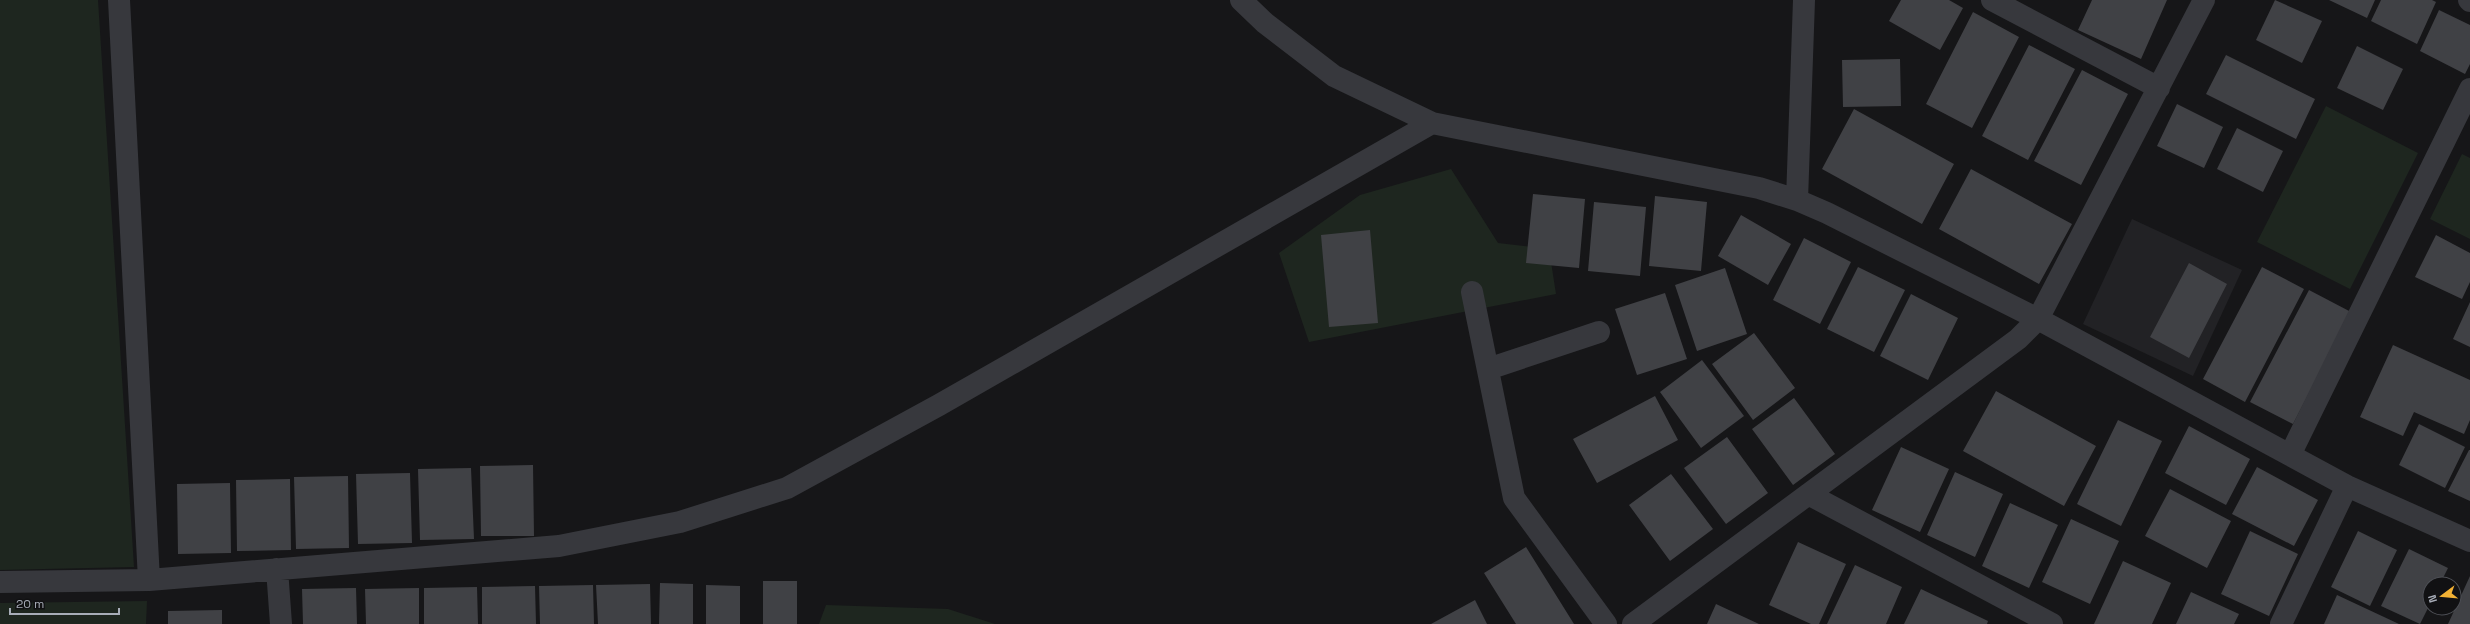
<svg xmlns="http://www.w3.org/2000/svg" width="2470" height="624" viewBox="0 0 2470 624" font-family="'Space Grotesk',sans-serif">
	<rect width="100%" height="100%" fill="#161618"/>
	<path fill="#222225" d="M2132 219 2242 270 2193 376 2083 324Z"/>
	<path fill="#1e261f" d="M0 0H98L134 567 0 570Z
		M2326 106 2418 153 2350 289 2257 242Z
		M2462 154 2470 158V239L2430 219Z
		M1451 169 1498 243 1549 249 1556 294 1309 342 1279 253 1360 195Z
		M147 601 146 624H0V603Z
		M826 605 948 609 995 624H819Z"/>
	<path fill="#404145" d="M1901 0H1949L1963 8 1940 50 1889 21Z
		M2092 0H2167L2141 59 2078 30Z
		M2275 0 2322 21 2302 63 2256 40Z
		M2329 0H2375L2367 18Z
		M2381 0H2432L2436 2 2417 44 2371 21Z
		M2439 10 2470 25V64L2465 74 2420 51Z
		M1973 12 2019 37 1972 128 1926 104Z
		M2029 45 2075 69 2028 160 1982 136Z
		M2357 46 2403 69 2383 110 2337 88Z
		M2226 55 2315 99 2296 139 2206 94Z
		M1900 59 1901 106 1843 107 1842 60Z
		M2082 70 2128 94 2081 185 2034 161Z
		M2177 104 2223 127 2204 168 2157 146Z
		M1854 109 1954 164 1922 224 1822 169Z
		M2237 128 2283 151 2263 192 2217 169Z
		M1971 169 2072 224 2039 284 1939 229Z
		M1533 194 1585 199 1579 268 1526 263Z
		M1655 196 1707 202 1701 271 1649 266Z
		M1594 202 1646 207 1640 276 1588 271Z
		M1741 215 1791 244 1768 285 1718 256Z
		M1370 230 1378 323 1329 327 1321 235Z
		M2436 235 2470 253V282L2462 299 2415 277Z
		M1804 238 1851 262 1820 324 1773 300Z
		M2189 263 2227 284 2189 358 2150 337Z
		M1858 267 1905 290 1874 352 1827 329Z
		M2262 267 2304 289 2245 402 2203 379Z
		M1725 268 1747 334 1697 351 1675 285Z
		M2309 290 2351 312 2293 424 2250 402Z
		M1665 293 1687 359 1637 375 1615 309Z
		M1911 294 1958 318 1928 380 1880 356Z
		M2470 302V347L2453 339Z
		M1754 333 1795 388 1753 420 1712 364Z
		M2393 345 2470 380V420L2464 434 2414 412 2403 436 2360 417Z
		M1702 360 1744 416 1701 448 1660 392Z
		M1996 391 2096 446 2064 506 1963 451Z
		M1655 396 1678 440 1597 483 1573 439Z
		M1794 398 1835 454 1793 485 1752 429Z
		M2118 420 2162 441 2121 526 2077 504Z
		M2419 424 2465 447 2445 488 2399 465Z
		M2189 426 2250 459 2226 505 2165 473Z
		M1727 437 1768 493 1726 524 1684 468Z
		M1901 447 1949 469 1920 532 1872 510Z
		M2469 450H2470V501L2448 491Z
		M533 465 534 536H481L480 466Z
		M2257 467 2318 500 2294 546 2232 514Z
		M471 468 474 539 420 540 418 469Z
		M1955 472 2003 494 1975 557 1927 535Z
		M410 473 412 543 358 544 356 474Z
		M1671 474 1713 529 1670 561 1629 505Z
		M348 476 349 548 296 549 294 477Z
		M290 479 291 550 237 551 236 480Z
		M230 483 231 553 178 554 177 484Z
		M2170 489 2231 521 2207 568 2145 536Z
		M2010 503 2058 525 2029 588 1982 566Z
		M2071 519 2119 541 2090 604 2042 582Z
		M2250 531 2298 554 2269 616 2221 594Z
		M2358 531 2397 550 2370 606 2331 587Z
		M1798 542 1846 564 1819 624H1811L1769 605Z
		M1526 547 1574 624H1516L1484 573Z
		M2409 549 2448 568 2440 584H2430V604L2420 624 2381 606Z
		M2123 561 2171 583 2152 624H2094Z
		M1855 565 1902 587 1886 624H1827Z
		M2470 576V624H2448Z
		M763 581H797V624H763Z
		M660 583 693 584V624H659Z
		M650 584 651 624H598L596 585Z
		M593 585 594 624H540L539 586Z
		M706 585 740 586V624H706Z
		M535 586 536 624H482V587Z
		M477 587 478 624H424V588Z
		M356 588 357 624H303L302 589Z
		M419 588V624H366L365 589Z
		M1921 589 1988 621 1987 624H1904Z
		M2191 592 2239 614 2234 624H2176Z
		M2337 595 2399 624H2324Z
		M1475 600 1487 624H1431Z
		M1716 604 1759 624H1707Z
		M222 610V624H168V611Z"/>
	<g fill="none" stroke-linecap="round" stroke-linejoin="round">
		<path stroke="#37383d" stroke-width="22" d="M119 0 149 580
			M1241 0 1265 23 1334 76 1432 123 1759 188 1797 200 1827 213 2038 319 2347 486 2470 541
			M1992 0 2159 88
			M2469 0 2470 1
			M1797 200 1804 0
			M1472 292 1514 498 1606 624
			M1488 369 1599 332
			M2290 455 2470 89
			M1810 495 2052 624
			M277 569 281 624
			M0 582 149 580 559 546 680 522 787 488 939 405 1432 123
			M1633 624 2018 339 2038 319 2204 0
			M2281 624 2347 486"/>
	</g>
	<g transform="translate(2442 596) rotate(254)"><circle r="19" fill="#111113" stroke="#4d4f55"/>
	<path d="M0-3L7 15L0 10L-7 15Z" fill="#f2b134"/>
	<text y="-6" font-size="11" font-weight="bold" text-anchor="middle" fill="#a8adb8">N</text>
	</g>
	<path d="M10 608v6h109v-6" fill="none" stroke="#a8adb8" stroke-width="2"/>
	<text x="16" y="608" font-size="12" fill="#a8adb8" stroke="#111113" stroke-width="3" paint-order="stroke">20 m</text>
</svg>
